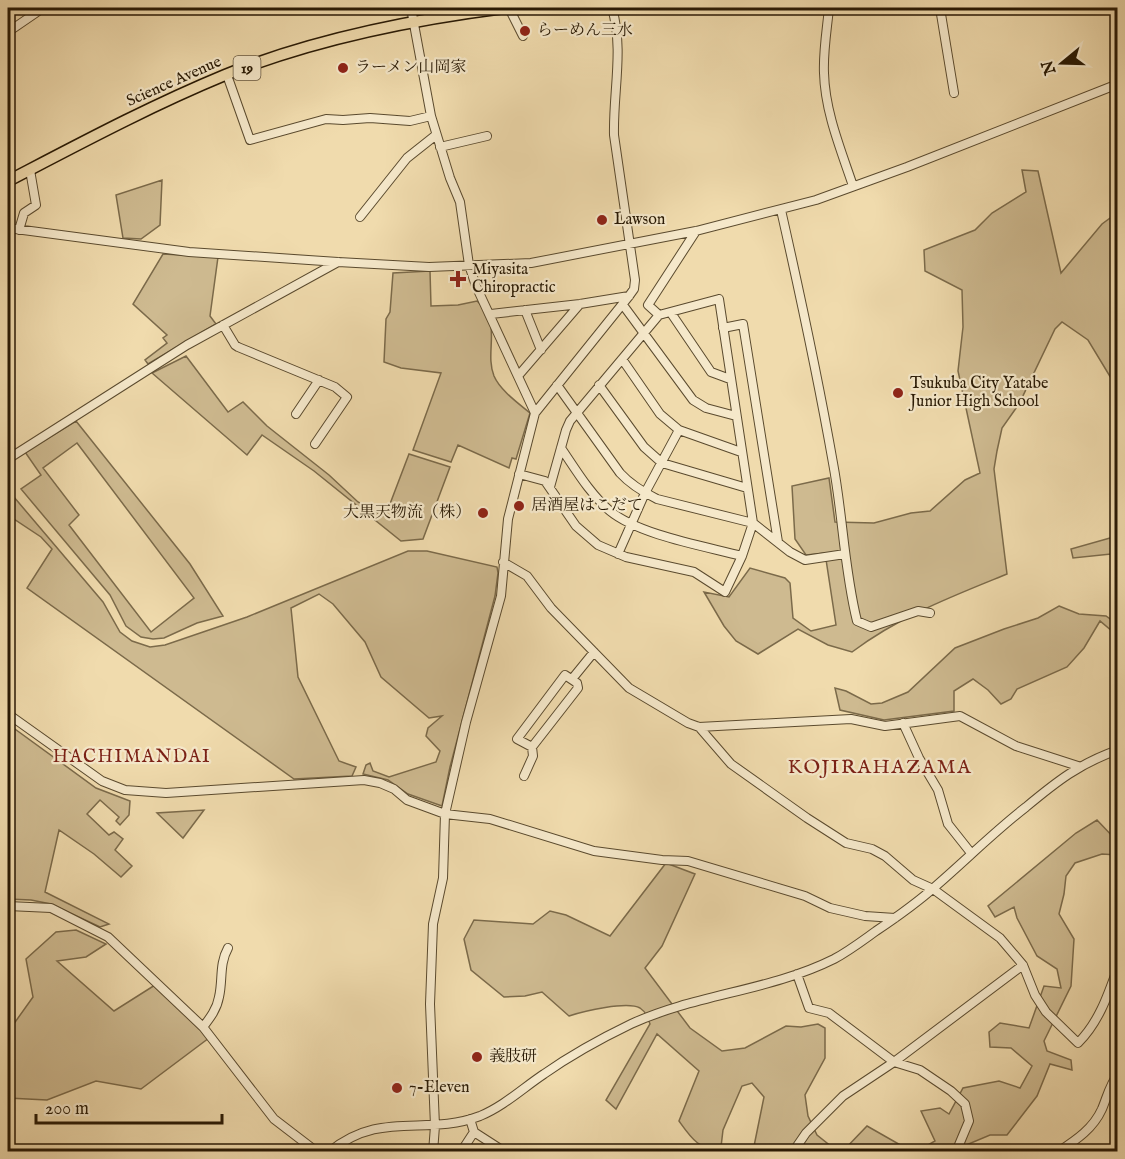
<svg xmlns="http://www.w3.org/2000/svg" width="1125" height="1159" viewBox="0 0 1125 1159" font-family="'IM FELL English','Noto Serif JP',serif">
	<rect width="100%" height="100%" fill="#f0dbad"/>
	<filter id="stains"><feTurbulence type="fractalNoise" baseFrequency=".00333" numOctaves="4"/><feColorMatrix values="0 0 0 0 .2 0 0 0 0 .09 0 0 0 0 .02 0 0 0 .5 -.17"/></filter>
	<radialGradient id="worn" r=".72"><stop offset=".6" stop-color="#630" stop-opacity="0"/><stop offset="1" stop-color="#630" stop-opacity=".3"/></radialGradient>
	<path fill="#ceba90" stroke="#7b6a4a" stroke-width="1.5" fill-rule="evenodd" d="M1022 170 1038 171 1061 273 1102 224 1117 213V388L1088 340 1062 322 1055 329 1019 404 1002 428 997 451 994 469 1007 574C953 596 900 616 852 652L828 645 798 629 758 654 736 641 724 626 704 592 729 597 750 568 785 578 790 583 793 618 811 631 836 625 825 553 806 555 795 539 792 486 829 478 835 522 874 523 911 513 930 511 965 480 980 473 958 371 963 327 962 290 925 271 924 250 975 230 992 213 1026 192Z
		M162 180 160 225 141 239 123 238 116 195Z
		M163 254 218 257 210 316 216 324 148 364 145 360 167 343 163 338 167 335 133 304Z
		M430 271 431 306 458 305 477 301C503 323 484 351 494 376 500 390 518 403 530 413L516 459 512 458 509 468 458 445 451 462 413 450 441 373 401 368 384 362 386 319 390 312 393 273Z
		M186 356 228 412 243 402 267 426 329 475 358 502 385 517 409 454 450 467 423 539 401 541 314 471 262 435 247 455 152 373Z
		M76 421 190 564 223 616 197 623 164 638 153 639 141 637 126 626 110 595 21 489 41 475 25 452ZM77 443 194 598 151 632 69 525 79 515 43 468Z
		M8 490 103 602 120 632 132 641 150 647 165 645 247 617 408 551H427L497 567 498 573 495 596 450 767 442 806 408 794 388 780 363 774 366 765 370 763 373 771 389 777 436 762 440 751 426 736 428 728 442 716 429 718 381 677 365 642 333 604 319 594 291 608 298 677 339 761 356 767 352 776 294 779 27 588 52 549 41 537 8 515Z
		M1117 536V557L1111 554 1073 558 1071 549Z
		M1059 606 1079 614 1106 616 1117 624V646L1113 632 1100 621 1084 648 1067 667 1017 689 1011 699 1001 704 988 690 973 679 954 691V711L884 720 840 710 835 688 846 691 871 704 882 703 908 692 955 648 1004 629 1038 618Z
		M8 724 96 788 130 801 129 815 120 825 116 821 119 817 100 800 87 814 109 835 114 832 123 839 115 850 132 866 121 877 94 854 59 830 45 892 109 924 100 927 51 904 31 900 8 899V820L14 809 8 805Z
		M204 810 183 838 157 813Z
		M1097 820 1117 841V855L1102 854 1075 863 1066 876 1064 894 1059 914 1074 939 1071 986 1044 1041 1047 1051 1071 1060 1072 1070 1050 1064 1037 1096 1007 1135H990L952 1151 916 1152 935 1141 921 1111 940 1108 949 1114 963 1088 999 1081 1020 1088 1032 1066 1011 1048 990 1047 989 1032 1000 1023 1029 1028 1044 986 1061 988 1057 969 1037 956 1017 918 1014 907 995 917 988 906 1076 833Z
		M666 863 695 874 662 946 645 968 690 1028 722 1051 745 1048 786 1026 801 1027 818 1024 825 1028V1058L805 1095 808 1116 817 1135 837 1151H753L764 1097 752 1083 742 1086 723 1130 721 1147C701 1154 689 1135 679 1121L699 1071 657 1034 616 1109 606 1100 650 1024C648 1018 646 1012 640 1008 627 1001 584 1011 569 1016L542 992 525 996 504 997 471 970 464 939 474 920 533 924 550 911 566 915 610 936Z
		M76 930 106 944 86 957 57 961 114 1011 155 985 209 1038 141 1089 96 1081 47 1100 8 1098V1032L33 997 26 959 56 932Z
		M867 1126 911 1151H843Z"/>
	<g fill="none" stroke-linecap="round" stroke-linejoin="round">
		<defs>
			<path id="minor" d="M411 8 431 116 450 178 460 202 469 265 476 286 535 413
				M509 8 523 36
				M829 8C827 29 823 52 824 73 825 112 841 150 853 186
				M940 8 954 93
				M984 8H1014
				M8 32 43 8
				M227 75 250 140 326 119 343 120 370 118 410 121 431 116
				M440 147 487 136
				M781 210C800 294 818 378 833 463 843 516 844 569 857 621L871 627 918 611 930 613
				M360 217 407 158 436 135
				M8 228 189 252 338 262 429 267 531 263 696 231 816 200 907 167 1118 84
				M19 230 24 213 36 205 30 170
				M623 305 693 400 706 408 736 416
				M525 310 541 350
				M671 313 711 372 730 379
				M491 314 580 304 629 296
				M659 315 648 305 696 231
				M223 325 235 345 238 347 335 387 347 397 315 444
				M723 328 743 324 778 542
				M622 359 660 414 679 430 741 452
				M518 376 580 304
				M557 385 620 473C630 484 643 492 657 499L753 523 790 552 805 560 845 554
				M599 385 644 447 662 463 747 488
				M296 414 319 380
				M561 448C576 470 590 494 610 511 639 535 704 546 742 556
				M8 459 187 345 338 262
				M519 474 545 481 576 526 598 545 626 557 694 572 725 592 742 556 753 523 719 299 659 315 570 421 566 430 550 487
				M618 554 645 493 679 430
				M503 562 527 576 551 608 629 688 688 723 699 727 851 719 885 726 960 716 1016 746 1078 766
				M565 675 577 683 578 688 532 747 517 739Z
				M572 679 594 652
				M8 714 102 781 125 790 166 793 364 780 380 783 394 789 407 800 445 814 490 819 594 851 662 860 688 861 805 896 830 908 865 916 895 918
				M903 723 919 758 938 790 948 824 971 853
				M699 727 731 764 807 818 846 843 872 849 885 856 913 880 933 889 1000 938 1023 965 1035 995 1046 1012 1078 1043C1099 1022 1108 995 1118 967
				M524 776 533 756 532 747
				M8 906 51 908 108 937 203 1027 274 1119 317 1152
				M797 974 809 1008 829 1013 894 1062 920 1070 951 1091 965 1104 969 1121 956 1152
				M203 1027C210 1018 217 1009 219 997 223 980 219 964 228 948
				M470 1119 474 1132 505 1152
				M329 1152C381 1109 425 1137 480 1116 504 1106 523 1088 544 1074 571 1055 602 1038 631 1024 696 994 770 991 834 959 849 951 862 941 876 931 897 917 918 902 937 885 967 859 995 831 1026 807 1056 782 1080 763 1118 750
				M433 1152 435 1126 430 1004 433 924 443 878 445 814 466 722 501 596 508 519 535 413 629 296 634 289 635 280 614 135C613 91 624 50 612 8
				M461 1152 474 1132
				M793 1152 806 1133 843 1096 894 1062 1023 965
				M1058 1152C1076 1140 1093 1129 1102 1109 1107 1097 1110 1084 1118 1074"/>
			<path id="major" d="M8 181C79 144 150 106 225 75 314 39 409 20 504 8"/>
		</defs>
		<use href="#minor" stroke="#5a4a2e" stroke-width="10"/>
		<use href="#major" stroke="#281904" stroke-width="13"/>
		<use href="#minor" stroke="#f5e8ca" stroke-width="8"/>
		<use href="#major" stroke="#f0dbad" stroke-width="10"/>
	</g>
	<g fill="#8f2418" stroke="#f5e8ca" stroke-width="2">
		<circle cx="525" cy="31" r="6"/>
		<circle cx="343" cy="68" r="6"/>
		<circle cx="602" cy="220" r="6"/>
		<path d="M455 270h6v6h6v6h-6v6h-6v-6h-6v-6h6z"/>
		<circle cx="898" cy="393" r="6"/>
		<circle cx="519" cy="506" r="6"/>
		<circle cx="483" cy="513" r="6"/>
		<circle cx="477" cy="1057" r="6"/>
		<circle cx="397" cy="1088" r="6"/>
	</g>
	<g text-anchor="middle" dominant-baseline="central" stroke-width="4.5" stroke-linejoin="round" paint-order="stroke">
		<rect fill="#f5e8ca" stroke="#66573f" stroke-width="1.5" x="233.5" y="56" width="27" height="24" rx="4.5"/>
		<g font-size="15" font-weight="bold" fill="#281904">
			<text x="247" y="68">19</text>
		</g>
		<g font-size="16" fill="#281904" stroke="#f5e8ca" text-anchor="start">
			<text x="537" y="31">らーめん三水</text>
			<text x="355" y="68">ラーメン山岡家</text>
			<text x="614" y="220">Lawson</text>
			<text x="472" y="270">Miyasita<tspan x="472" dy="18">Chiropractic</tspan></text>
			<text x="910" y="384">Tsukuba City Yatabe<tspan x="910" dy="18">Junior High School</tspan></text>
			<text x="531" y="506">居酒屋はこだて</text>
			<text x="471" y="513" text-anchor="end">大黒天物流（株）</text>
			<text x="489" y="1057">義肢研</text>
			<text x="409" y="1088">7-Eleven</text>
		</g>
		<g font-size="16" fill="#281904" stroke="#f5e8ca">
			<text transform="translate(174 82) rotate(-24)">Science Avenue</text>
		</g>
		<g font-size="18" letter-spacing="1.5" fill="#7a1f14" stroke="#f5e8ca">
			<text x="132" y="757">HACHIMANDAI</text>
		</g>
		<g font-size="20" letter-spacing="1.5" fill="#7a1f14" stroke="#f5e8ca">
			<text x="880" y="767">KOJIRAHAZAMA</text>
		</g>
	</g>
	<rect width="1125" height="1159" fill="none" stroke="#f0dbad" stroke-width="30"/>
	<rect x="9" y="9" width="1107" height="1141" fill="none" stroke="#281904" stroke-width="3"/>
	<rect x="15" y="15" width="1095" height="1129" fill="none" stroke="#281904" stroke-width="1.5"/>
	<g transform="translate(1062 63) rotate(251)" stroke="#f5e8ca" stroke-width="4.5" paint-order="stroke">
	<path d="M0-4.5L10 22L0 15L-10 22Z" fill="#281904"/>
	<text y="-9" font-size="16" font-weight="bold" text-anchor="middle" fill="#281904">N</text>
	</g>
	<path d="M36 1114v9h186v-9" fill="none" stroke="#281904" stroke-width="3"/>
	<text x="45" y="1114" font-size="18" fill="#281904" stroke="#f5e8ca" stroke-width="4.5" paint-order="stroke">200 m</text>
	<rect width="100%" height="100%" filter="url(#stains)"/>
	<rect width="100%" height="100%" fill="url(#worn)"/>
</svg>
